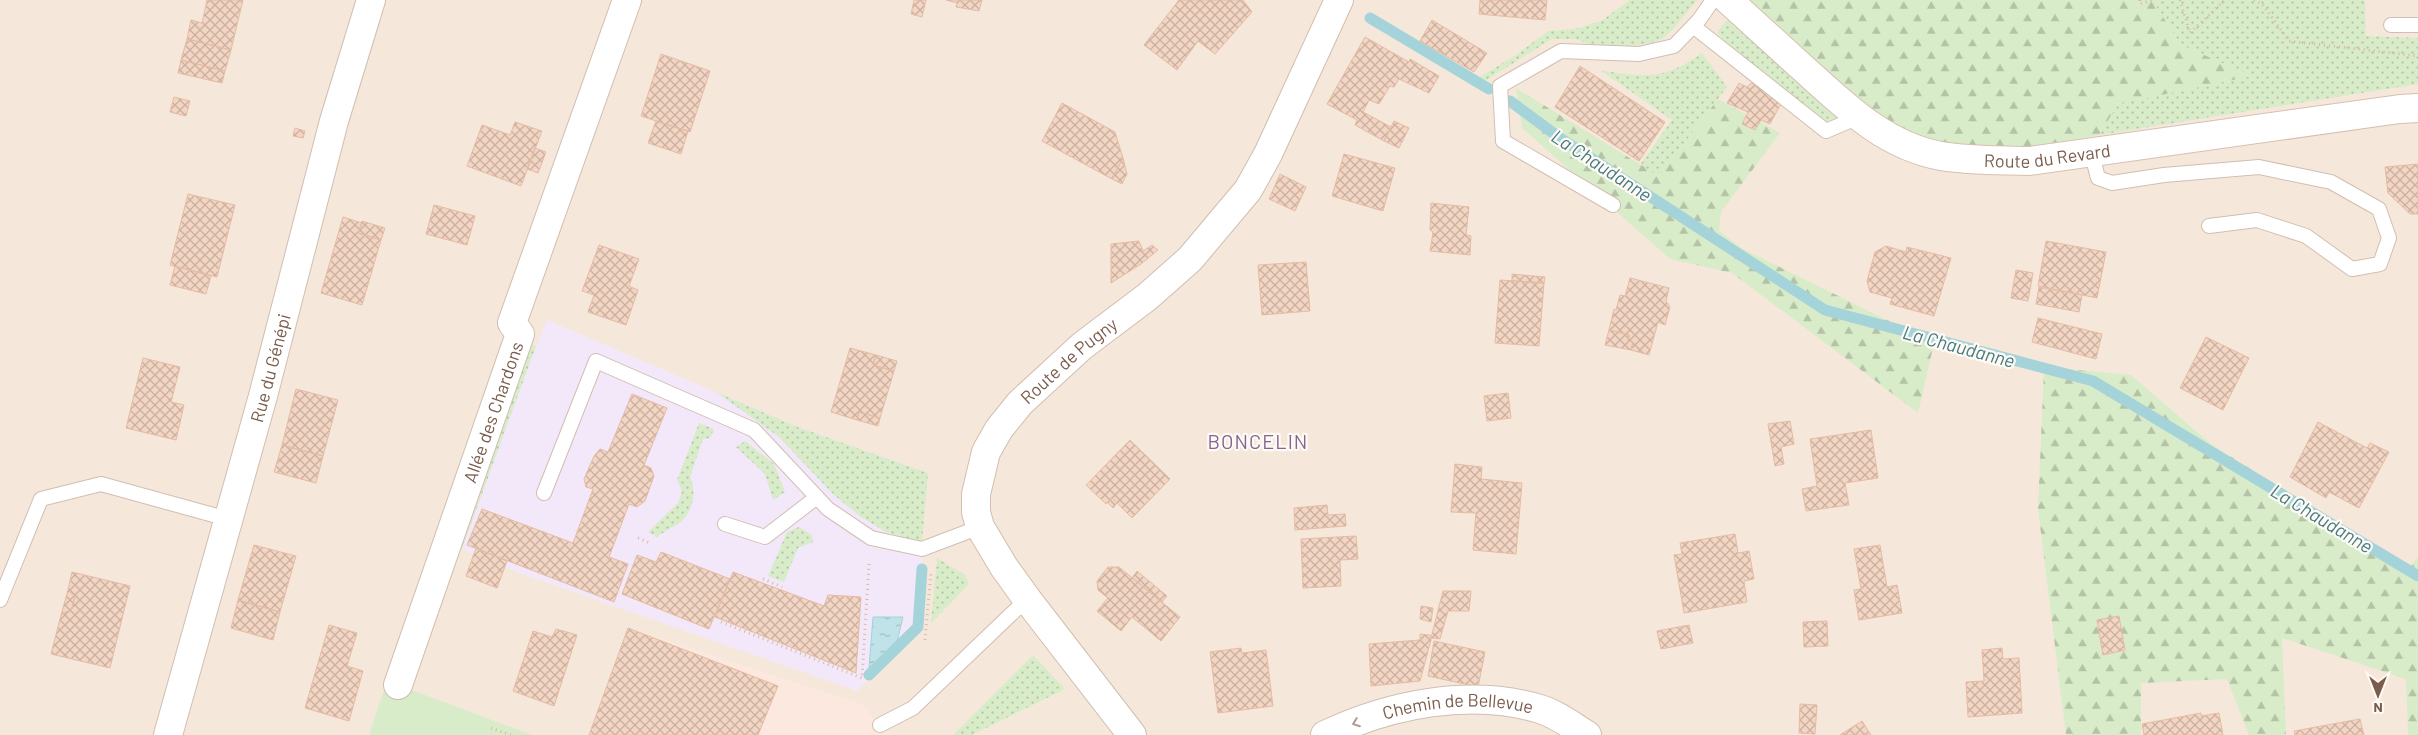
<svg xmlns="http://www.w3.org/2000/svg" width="2418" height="735" viewBox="0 0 2418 735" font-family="Barlow,sans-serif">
	<defs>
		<pattern id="grass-dots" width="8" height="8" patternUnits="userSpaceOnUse" patternTransform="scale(1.25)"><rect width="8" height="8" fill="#d8ecc9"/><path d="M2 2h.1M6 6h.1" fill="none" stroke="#b4c2a5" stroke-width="1.8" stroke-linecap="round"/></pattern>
		<pattern id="forest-firs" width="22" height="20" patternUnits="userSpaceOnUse" patternTransform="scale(1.25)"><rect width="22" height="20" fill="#d8ecc9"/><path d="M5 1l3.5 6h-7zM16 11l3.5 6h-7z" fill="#b4c2a5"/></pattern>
		<pattern id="water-ripples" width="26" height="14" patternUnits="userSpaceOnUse" patternTransform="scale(1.25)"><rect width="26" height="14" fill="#bfe3e8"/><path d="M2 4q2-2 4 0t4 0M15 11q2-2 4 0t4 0" fill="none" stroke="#a0bbbe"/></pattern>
		<pattern id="building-cross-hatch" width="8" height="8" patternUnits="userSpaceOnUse" patternTransform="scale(1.25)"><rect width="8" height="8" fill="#f3d5c3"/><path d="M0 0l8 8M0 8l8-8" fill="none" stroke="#cab0a1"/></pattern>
	</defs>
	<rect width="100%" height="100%" fill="#fdf6ec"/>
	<path fill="#f5e8da" d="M0 0H2418V735H0Z"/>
	<path fill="#fde8e0" d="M628 628 861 704 889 735H589Z"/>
	<path fill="#f3e8fa" d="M547 320 795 426 928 473 922 533 923 580 919 628 857 691 519 573 462 549 508 418Z"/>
	<path fill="url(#grass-dots)" d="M1630 0H1697L1675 27 1664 38 1654 42 1629 47 1591 45 1575 39H1552L1483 82 1478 78 1516 55 1548 31 1575 29 1601 21Z
		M2152 0H2365L2366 36 2418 38V84L2099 135 2118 104 2251 76 2181 45Z
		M1732 18 1840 118 1826 131 1753 74 1717 32 1726 21Z
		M1702 53 1727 87 1659 176 1640 165 1672 120 1600 70C1644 78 1665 80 1702 53Z
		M527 343 536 346 462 549 455 546Z
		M716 392 795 426 928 473 922 542 886 532 861 517 834 495 779 437Z
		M699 423 714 429 710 438 703 439 690 477C697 492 693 510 681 522 677 525 663 532 657 537L648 532 678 503 682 491 677 480Z
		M745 441 774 464 785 492 773 500 765 474 736 447Z
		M799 527 812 535 813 542 798 548 784 582 768 576 787 532Z
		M937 558 965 575 969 584 931 623Z
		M1033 655 1065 689 972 735H953Z"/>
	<path fill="url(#forest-firs)" d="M1743 0H2152L2181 45 2252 76 2118 104 2099 135 2001 152 1957 153 1868 117Z
		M1516 88 1659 176 1718 99 1780 133 1721 212 1719 231 1743 249 1934 343 1918 413 1732 273 1670 259 1522 128Z
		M2044 367 2131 375 2211 444 2409 569 2418 557V735H2408L2406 679 2282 638 2286 735H2249L2227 679 2141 683V735H2066L2038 509Z"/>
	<path fill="#d8ecc9" d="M387 681 398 685 532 735H369Z"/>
	<path fill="url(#water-ripples)" stroke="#a5d3da" d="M873 617H903L895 650 877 668H869Z"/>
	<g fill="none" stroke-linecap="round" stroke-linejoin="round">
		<path stroke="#a5d3da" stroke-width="11" d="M1370 18 1489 89
			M1510 101 1560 138 1825 310 2093 381 2418 576
			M869 675 918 627 922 569"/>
	</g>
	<path fill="url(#building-cross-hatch)" stroke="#e6bba3" d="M207 0H243L231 50 187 39 191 20 202 23Z
		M914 0H926L922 17 911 14Z
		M946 0H982L979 11 956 7 957 3Z
		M1179 0H1243L1252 12 1215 54 1198 41 1177 70 1144 45Z
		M1480 0H1547L1545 20 1479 14Z
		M1432 20 1487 53 1474 72 1420 41Z
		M1365 37 1409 62 1410 59 1439 76 1429 93 1399 79 1394 87 1390 86 1379 104 1369 100 1363 112 1391 127 1384 141 1355 125 1357 120 1327 104Z
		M187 39 231 50 225 71 181 60Z
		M661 54 710 71 690 132 641 116Z
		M181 60 225 71 222 83 178 73Z
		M1580 66 1665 122 1639 161 1555 107Z
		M1739 83 1747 87 1751 83 1783 100 1770 124 1761 120 1755 130 1742 124 1748 112 1727 103Z
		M174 97 190 101 186 116 170 112Z
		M1062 103 1115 132 1123 158 1112 179 1042 141Z
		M656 121 688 131 681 154 648 143Z
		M1394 121 1409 128 1399 148 1384 141Z
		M515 122 542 131 521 186 467 166 482 125 510 135Z
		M295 128 305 131 303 138 293 136Z
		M535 148 546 152 538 173 527 169Z
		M1344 154 1395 168 1383 211 1332 196Z
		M1123 158 1127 174 1122 184 1112 179Z
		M2418 164V214H2410L2388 193 2385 167Z
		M1280 174 1306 187 1295 211 1269 199Z
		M188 194 235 205 217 277 170 265Z
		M1431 203 1469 207 1466 235 1471 236 1470 255 1430 251 1433 232 1430 230Z
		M434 205 475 216 467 245 426 234Z
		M343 217 362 223 358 233 381 240 362 305 321 293Z
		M362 221 385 228 381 240 358 233Z
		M1139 241 1143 251 1152 245 1158 250 1141 264 1111 283V244Z
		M2046 241 2106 252 2097 298 2038 286Z
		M599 245 639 259 629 286 638 290 626 325 588 312 594 295 582 291Z
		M1886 246 1906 252 1907 247 1951 258 1934 316 1890 304 1892 298 1870 292 1867 281 1875 252Z
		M1306 262 1310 311 1262 315 1258 265Z
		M175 266 211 276 206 294 170 285Z
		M2016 270 2033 273 2028 301 2011 298Z
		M1512 274 1545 277 1544 283 1512 281Z
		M1630 278 1669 288 1666 301 1670 307 1665 325 1658 322 1649 355 1631 350 1633 342 1628 341 1629 335 1609 330 1614 309 1616 310 1620 295 1625 296Z
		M1500 280 1544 283 1539 346 1495 343Z
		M2039 287 2082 295 2079 312 2036 304Z
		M2038 318 2102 334 2096 359 2032 342Z
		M1609 330 1629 335 1628 341 1633 342 1631 350 1605 345Z
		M2206 337 2249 358 2223 410 2180 388Z
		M850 348 876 355 873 365 894 371 880 418 859 412 857 420 831 412Z
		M876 355 897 361 894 371 873 365Z
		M143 358 180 367 171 402 184 405 176 440 126 428Z
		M296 389 338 400 323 456 282 445Z
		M1508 393 1511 418 1487 421 1484 396Z
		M632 394 667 408 644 465 651 468 654 476 645 501 637 507 629 504 609 557 628 564 614 602 467 545 482 509 573 543 593 489 586 487 584 479 594 456 600 449 608 452Z
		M859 412 880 418 878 426 857 420Z
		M1790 421 1794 444 1781 447 1784 464 1775 466 1768 424Z
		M2318 422 2367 448 2370 443 2389 452 2359 508 2329 492 2326 498 2290 477Z
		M1871 430 1878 478 1845 483 1849 505 1806 511 1802 489 1817 486 1810 439Z
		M1130 440 1170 479 1132 518 1112 498 1106 504 1086 485Z
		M282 445 323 456 316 483 274 472Z
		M1455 464 1482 467 1481 479 1522 483 1516 554 1473 550 1476 513 1451 512Z
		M1112 498 1117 503 1113 508 1108 503Z
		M1327 505 1328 515 1345 514 1346 526 1295 530 1294 508Z
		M1735 534 1738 553 1749 551 1754 579 1744 581 1747 602 1684 613 1674 555 1682 554 1680 543Z
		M1356 536 1358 559 1340 560 1341 586 1303 588 1301 539Z
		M254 545 296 556 280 612 238 600Z
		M1880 545 1887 587 1897 585 1902 613 1859 620 1854 590 1861 589 1854 549Z
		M476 548 507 561 497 588 466 576Z
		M661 552 730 579 709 629 622 594 637 555 656 562Z
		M1108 567H1119L1180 617 1161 641 1132 617 1121 631 1097 611 1108 598 1098 590 1097 581Z
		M1137 571 1167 596 1162 602 1132 578Z
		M72 572 130 586 110 668 51 654 61 615 72 609 75 596 68 590Z
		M733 572 824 606 828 595 861 597 856 673 715 617Z
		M68 590 75 596 72 609 61 615Z
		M1443 591H1471L1469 611H1448L1440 639 1431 638Z
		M238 600 280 612 273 640 231 628Z
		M1421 606 1433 608 1431 622 1420 619Z
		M2119 616 2125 650 2103 655 2097 620Z
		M1827 621 1828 646 1804 647 1803 622Z
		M329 625 357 633 347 666 363 671 349 721 305 708Z
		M1689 625 1693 643 1661 649 1657 631Z
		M628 628 778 686 758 735H589Z
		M556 629 577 635 554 706 513 691 533 631 552 637Z
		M1420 634 1430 635 1431 640 1420 681 1371 686 1369 644 1420 640Z
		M1434 641 1485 652 1478 687 1428 676Z
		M1241 648 1242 653 1266 650 1273 706 1218 713 1210 652Z
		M2002 648 2003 659 2019 658 2022 713 1968 717 1966 682 1984 681 1982 650Z
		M1800 704 1817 705 1815 734 1799 733Z
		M2201 713V716L2219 713 2223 735H2144L2142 724Z
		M2360 719 2364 735H2295L2294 731Z
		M1862 721 1871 735H1840Z"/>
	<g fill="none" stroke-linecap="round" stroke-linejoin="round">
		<defs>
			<path id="service" d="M2391 25H2418
				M1693 26 1826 131 1847 122 1855 115
				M2091 151 2098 178 2112 183 2164 175 2259 167 2331 182 2379 209 2389 238 2380 264 2352 269 2306 236 2257 220 2209 226
				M1613 205 1503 141 1500 86 1561 51 1639 54 1674 46 1699 20 1713 0
				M544 493 596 361 754 430 828 509 871 538 922 549 980 527
				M725 524 765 537 817 497
				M0 600 41 499 101 484 228 519
				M880 725 913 708 1027 599"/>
			<g id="minor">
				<path id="s1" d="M398 685 520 334 512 323 627 0"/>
				<path id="s2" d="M168 735 263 396 334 121 371 0"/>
				<path id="s3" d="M1325 735C1390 704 1471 688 1540 709 1557 714 1572 726 1587 735"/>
			</g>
			<g id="tertiary">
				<path id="s4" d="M1132 735 1027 599 1004 567 980 527 976 512V494L986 452 999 429 1020 403 1082 346 1147 297 1190 259 1248 190 1268 154 1339 0"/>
			</g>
			<g id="secondary">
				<path id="s5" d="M1728 0C1753 23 1779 46 1804 69 1845 106 1885 146 1941 156 1970 161 2000 160 2029 161L2400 109 2418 108"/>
			</g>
		</defs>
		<use href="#service" stroke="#d1beb0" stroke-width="16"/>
		<use href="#minor" stroke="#d1beb0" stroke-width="30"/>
		<use href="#tertiary" stroke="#d1beb0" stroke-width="30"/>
		<use href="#secondary" stroke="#d6c0b0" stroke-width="30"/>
		<path stroke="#d9b8a5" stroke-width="3" stroke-dasharray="1 4" stroke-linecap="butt" d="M2140 0V4L2152 0
			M2180 0 2190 33 2225 0
			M2254 0 2262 4 2289 41 2418 56
			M638 538 650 543
			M763 579 782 587
			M721 622 862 678 869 564
			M925 640 931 573
			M491 728 511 735"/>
		<use href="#service" stroke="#fff" stroke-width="14"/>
		<use href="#minor" stroke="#fff" stroke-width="28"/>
		<use href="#tertiary" stroke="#fff" stroke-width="28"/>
		<use href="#secondary" stroke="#fff" stroke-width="28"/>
	</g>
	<defs><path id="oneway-chevron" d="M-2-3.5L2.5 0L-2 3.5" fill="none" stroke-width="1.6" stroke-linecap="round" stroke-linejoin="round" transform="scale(1.25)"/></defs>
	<use stroke="#af9d94" href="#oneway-chevron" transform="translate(1356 723) rotate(159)"/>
	<g text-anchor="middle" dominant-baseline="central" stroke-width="4.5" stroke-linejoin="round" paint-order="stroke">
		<g font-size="18" fill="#7a5c4d" stroke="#fffaf3">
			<text stroke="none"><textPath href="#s5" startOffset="374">Route du Revard</textPath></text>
			<text stroke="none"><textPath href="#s4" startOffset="459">Route de Pugny</textPath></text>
			<text stroke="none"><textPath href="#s2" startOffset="381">Rue du Génépi</textPath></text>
			<text stroke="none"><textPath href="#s1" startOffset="289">Allée des Chardons</textPath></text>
			<text stroke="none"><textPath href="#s3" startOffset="138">Chemin de Bellevue</textPath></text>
		</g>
		<g font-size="19" font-style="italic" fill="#437c86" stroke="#fffaf3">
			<text transform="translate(1602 165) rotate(33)">La Chaudanne</text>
			<text transform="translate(1959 346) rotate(15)">La Chaudanne</text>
			<text transform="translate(2322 518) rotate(31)">La Chaudanne</text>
		</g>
		<g font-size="20" letter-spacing="1" fill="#846695" stroke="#fffaf3">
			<text x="1258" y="441">BONCELIN</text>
		</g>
	</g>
	<g transform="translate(2378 695) rotate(180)" stroke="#fffaf3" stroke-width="4" paint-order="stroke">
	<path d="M0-4L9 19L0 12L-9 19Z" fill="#7a5c4d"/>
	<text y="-8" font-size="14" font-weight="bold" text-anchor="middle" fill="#7a5c4d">N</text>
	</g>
</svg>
